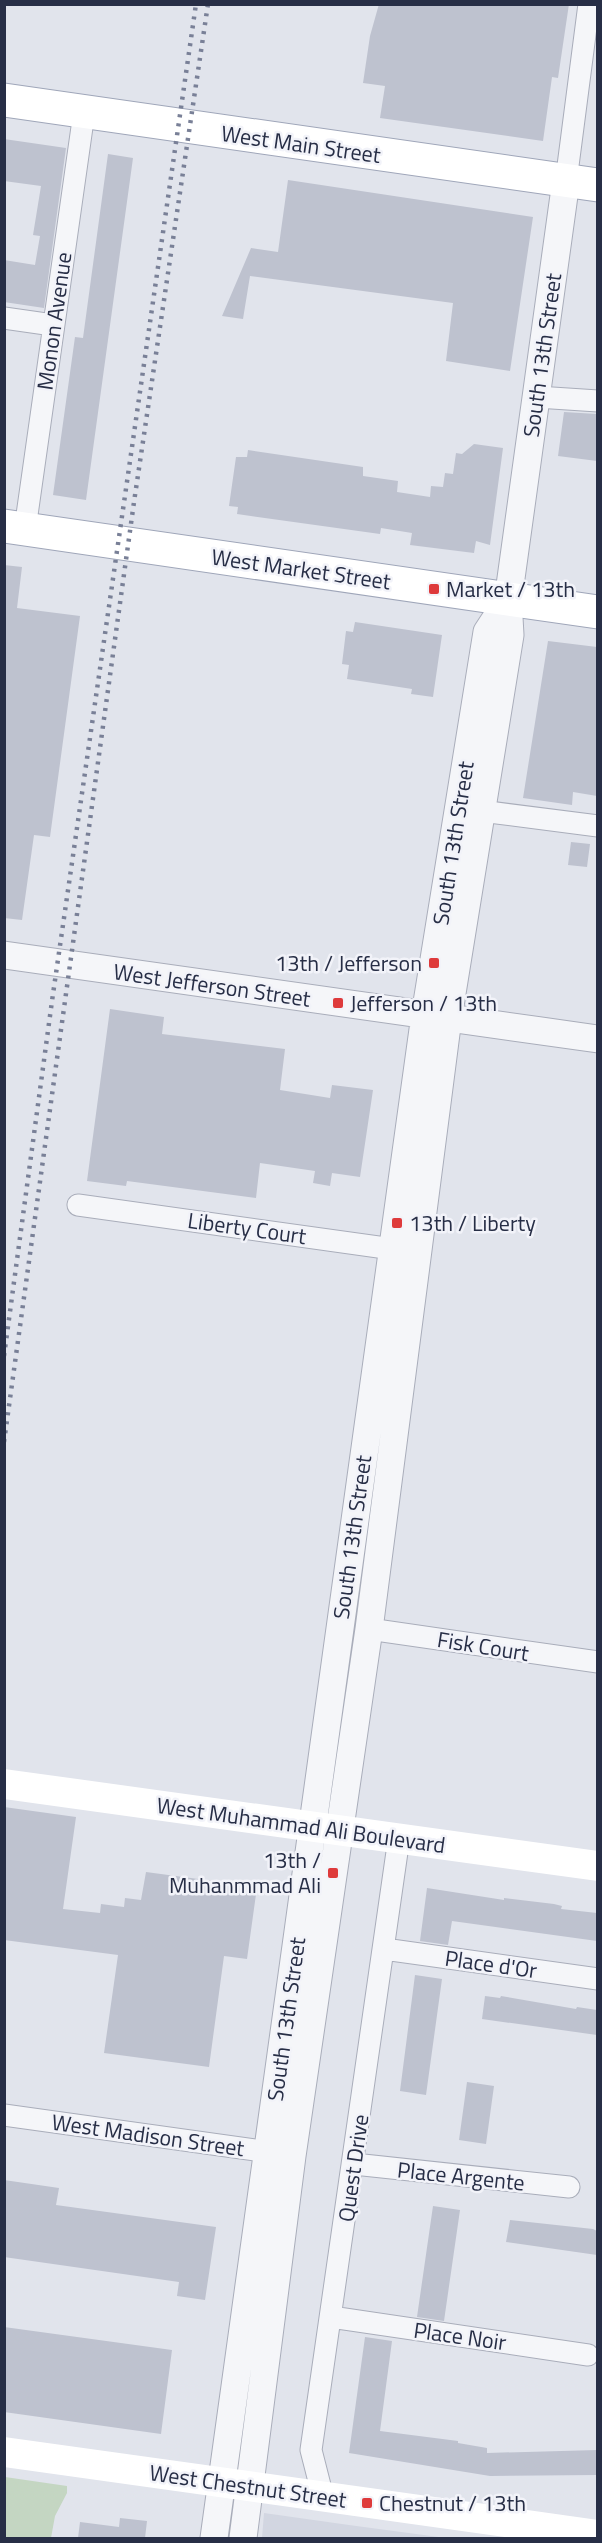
<svg xmlns="http://www.w3.org/2000/svg" width="602" height="2543" viewBox="0 0 602 2543" font-family="'Titillium Web',sans-serif">
	<rect width="100%" height="100%" fill="#e1e4ec"/>
	<path fill="#d2d6e1" d="M264 2513 349 2525 446 2538H262Z"/>
	<path fill="#c4d6c2" d="M5 2477 67 2486V2493L55 2516 51 2538H5Z"/>
	<path fill="#bec2cf" d="M379 4H569L558 78 552 77 543 141 380 118 385 86 363 83 370 36Z
		M4 139 66 148 44 308 4 302V260L35 265 40 236 33 235 41 186 4 181Z
		M108 154 133 158 86 500 53 495 75 337 83 338Z
		M288 180 533 217 510 371 446 361 453 303 250 276 243 319 222 316 251 248 278 252Z
		M564 412 597 414V461L558 456Z
		M474 444 503 448 490 545 476 541 474 553 410 545 412 533 381 528 380 534 237 514 238 507 229 506 236 457H247L248 450 363 467V476L398 481 397 492 430 497 431 486 443 487 445 473 453 474 456 453 462 454Z
		M4 565 22 567 17 608 80 616 50 837 34 835 22 920 4 918Z
		M355 622 442 635 433 697 411 694 412 689 347 679 349 665 342 664 346 631 353 632Z
		M548 641 597 647V796L573 792 572 805 523 798Z
		M571 842 590 844 587 867 568 865Z
		M110 1009 164 1017 162 1034 285 1049 280 1090 330 1098 332 1085 373 1090 360 1177 332 1173 330 1186 313 1183 315 1171 260 1163 256 1198 127 1181 126 1186 87 1181Z
		M4 1807 76 1817 63 1909 100 1913 101 1904 124 1907 125 1898 141 1900 146 1872 257 1887 247 1959 224 1956 209 2067 104 2053 118 1955 4 1940Z
		M427 1888 504 1900V1898L554 1904 562 1906 561 1909 597 1913V1941L452 1921 448 1945 420 1941Z
		M415 1975 442 1979 426 2095 400 2091Z
		M485 1996 500 1998 501 1996 576 2009 577 2007 597 2010V2035L482 2019Z
		M467 2082 494 2086 486 2144 459 2140Z
		M4 2180 59 2188 56 2205 216 2227 205 2300 177 2296 179 2282 4 2257Z
		M433 2206 460 2210 444 2321 417 2317Z
		M510 2220 593 2229 597 2231V2255L506 2242Z
		M4 2327 172 2350 161 2434 4 2412Z
		M365 2337 392 2341 380 2431 458 2441V2443L487 2448V2453L597 2450V2475L490 2476 349 2453Z
		M120 2518 147 2521 145 2538H78L80 2522 119 2527Z"/>
	<g fill="none" stroke-linecap="round" stroke-linejoin="round">
		<defs>
			<path id="minor" d="M566 181 589 4
				M4 318 53 325
				M537 397 598 401
				M25 529 84 113
				M481 811 598 826
				M78 1205 407 1251
				M369 1629 598 1662
				M384 1949 598 1979
				M4 2115 283 2154
				M354 2164 569 2187
				M331 2317 588 2355
				M323 2497 311 2450 399 1838"/>
			<path id="tertiary" d="M4 955 598 1039
				M214 2538 425 1015 487 632 508 600
				M243 2538 292 2156 369 1629 448 1018 510 635 508 600 566 181"/>
			<path id="primary" d="M4 100 598 185
				M4 526 598 612"/>
		</defs>
		<use href="#minor" stroke="#a9adba" stroke-width="23"/>
		<use href="#tertiary" stroke="#a9adba" stroke-width="29"/>
		<use href="#primary" stroke="#9fa6b9" stroke-width="35"/>
		<use href="#minor" stroke="#f5f6f9" stroke-width="21"/>
		<use href="#tertiary" stroke="#f5f6f9" stroke-width="27"/>
		<path stroke="#fff" stroke-width="30" d="M4 1784 598 1866
			M4 2452 598 2535"/>
		<use href="#primary" stroke="#fff" stroke-width="33"/>
		<path stroke="#798097" stroke-width="4.5" stroke-dasharray="3 6" stroke-linecap="butt" d="M4 1356 52 1001 196 4
			M4 1442 134 502 208 4"/>
	</g>
	<g fill="#de3a3b" stroke="#f2f3f9" stroke-width="2">
		<rect x="428" y="583" width="12" height="12" rx="3"/>
		<rect x="428" y="957" width="12" height="12" rx="3"/>
		<rect x="332" y="997" width="12" height="12" rx="3"/>
		<rect x="391" y="1217" width="12" height="12" rx="3"/>
		<rect x="327" y="1867" width="12" height="12" rx="3"/>
		<rect x="361" y="2497" width="12" height="12" rx="3"/>
	</g>
	<g text-anchor="middle" dominant-baseline="central" stroke-width="5" stroke-linejoin="round" paint-order="stroke">
		<g font-size="22" fill="#272e46" stroke="#f2f3f9">
			<text transform="translate(301 144) rotate(8)">West Main Street</text>
			<text transform="translate(54 321) rotate(-82)">Monon Avenue</text>
			<text transform="translate(542 355) rotate(-82)">South 13th Street</text>
			<text transform="translate(301 569) rotate(8)">West Market Street</text>
			<text transform="translate(453 843) rotate(-81)">South 13th Street</text>
			<text transform="translate(212 985) rotate(8)">West Jefferson Street</text>
			<text transform="translate(247 1228) rotate(8)">Liberty Court</text>
			<text transform="translate(352 1537) rotate(-82)">South 13th Street</text>
			<text transform="translate(483 1646) rotate(9)">Fisk Court</text>
			<text transform="translate(301 1825) rotate(8)">West Muhammad Ali Boulevard</text>
			<text transform="translate(491 1964) rotate(8)">Place d'Or</text>
			<text transform="translate(286 2019) rotate(-82)">South 13th Street</text>
			<text transform="translate(148 2135) rotate(8)">West Madison Street</text>
			<text transform="translate(353 2168) rotate(-82)">Quest Drive</text>
			<text transform="translate(461 2176) rotate(6)">Place Argente</text>
			<text transform="translate(460 2336) rotate(8)">Place Noir</text>
			<text transform="translate(248 2486) rotate(8)">West Chestnut Street</text>
		</g>
		<g font-size="22" fill="#272e46" stroke="#f2f3f9" text-anchor="start">
			<text x="446" y="589">Market / 13th</text>
			<text x="422" y="963" text-anchor="end">13th / Jefferson</text>
			<text x="350" y="1003">Jefferson / 13th</text>
			<text x="409" y="1223">13th / Liberty</text>
			<text x="321" y="1860" text-anchor="end">13th /<tspan x="321" dy="25">Muhanmmad Ali</tspan></text>
			<text x="379" y="2503">Chestnut / 13th</text>
		</g>
	</g>
	<rect width="602" height="2543" fill="none" stroke="#272e46" stroke-width="12"/>
</svg>
